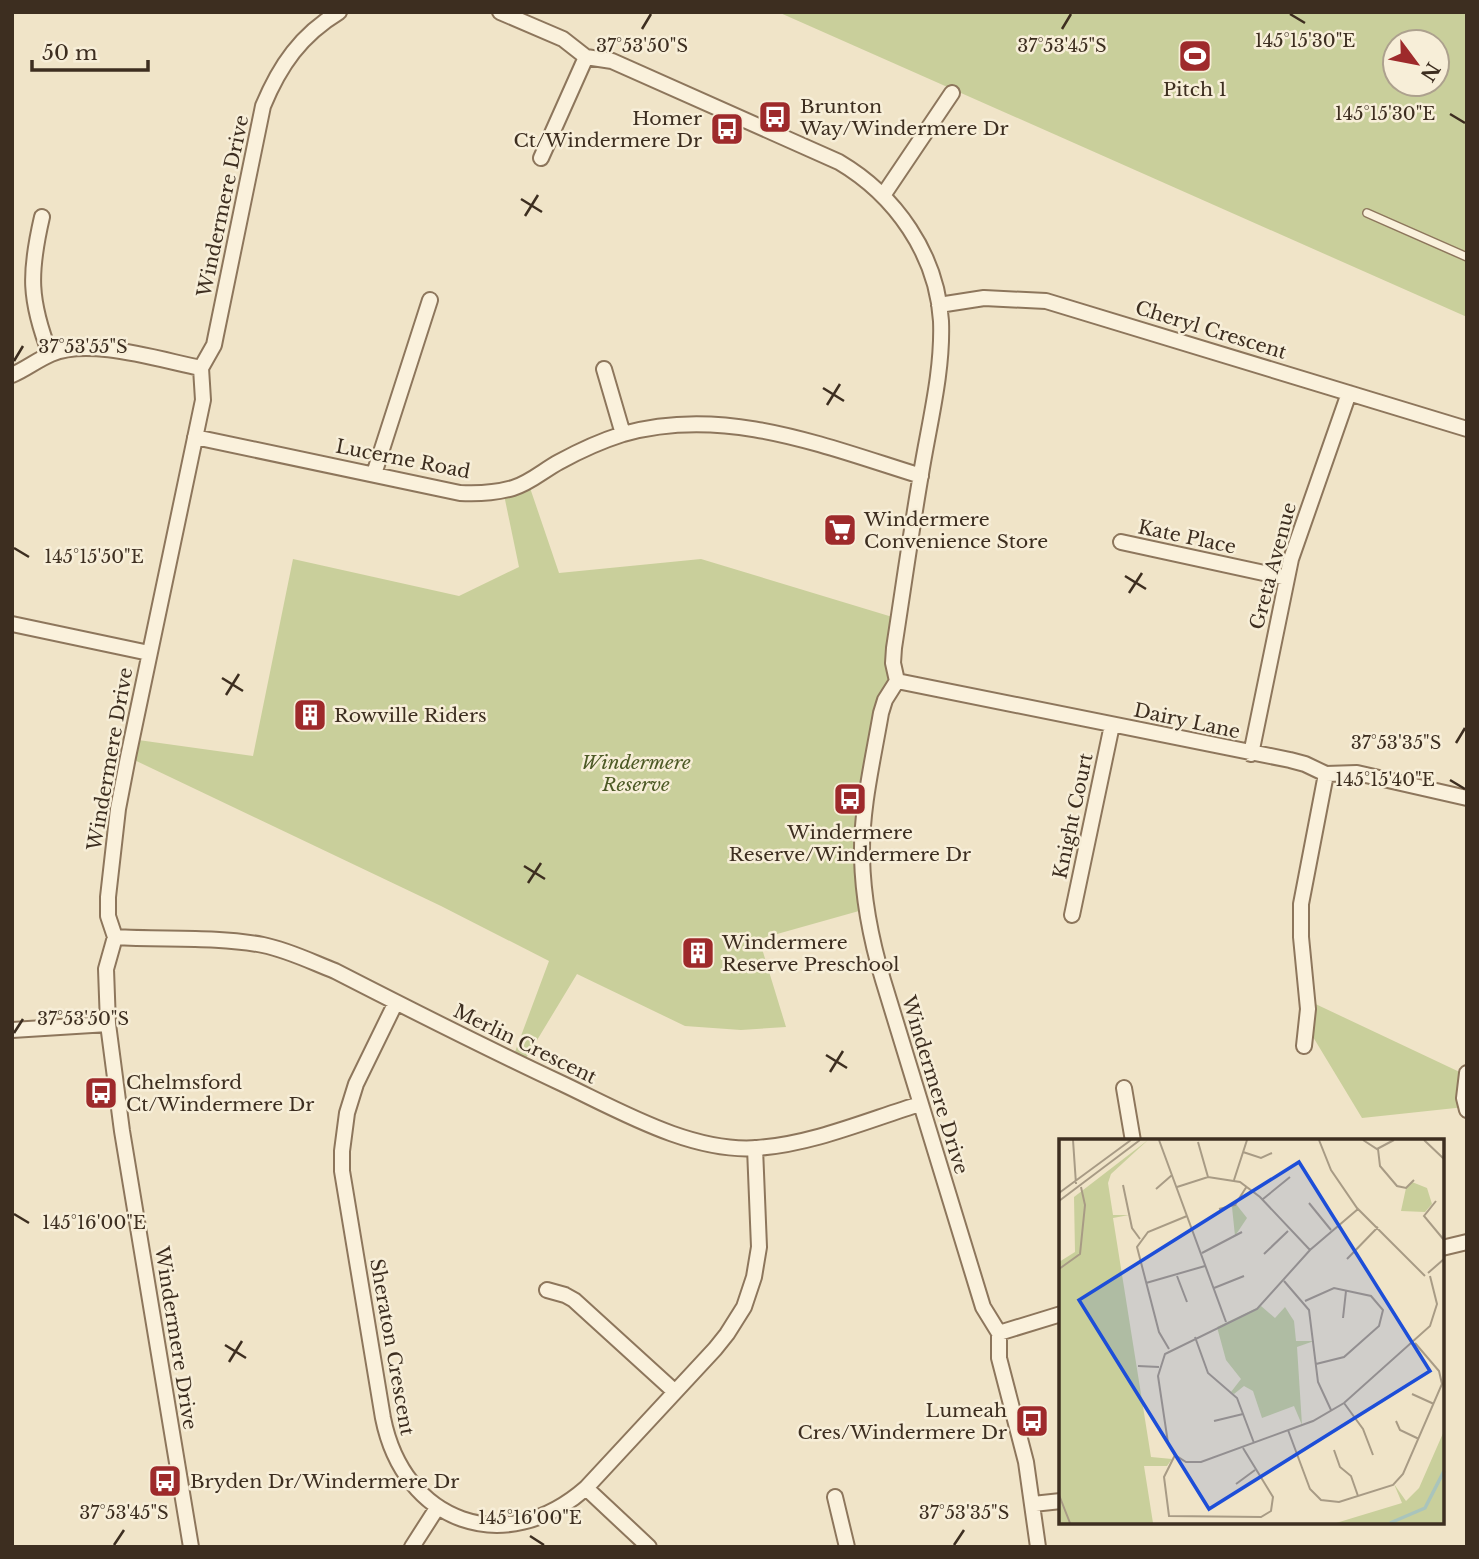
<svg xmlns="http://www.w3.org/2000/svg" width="1479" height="1559" viewBox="0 0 1479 1559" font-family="'Libre Baskerville',serif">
	<rect width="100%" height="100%" fill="#f0e4c8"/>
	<path fill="#c9cf9b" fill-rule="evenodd" d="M778 12H1467V317ZM1395 42H1437V84H1395Z
		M528 482 559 573 701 559 899 619 893 663 872 763 866 909 759 939 786 1027 741 1030 685 1026 577 974 522 1065 512 1060 549 961 441 906 128 757 131 739 253 756 293 559 459 596 519 567 503 490Z
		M1307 1000 1466 1075 1465 1107 1362 1118 1307 1027Z"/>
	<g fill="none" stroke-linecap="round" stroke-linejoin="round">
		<defs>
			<path id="service" d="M1367 213 1467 257"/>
			<path id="minor" d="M500 12 563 39 586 57 612 61 839 162C895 195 937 254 941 321 943 372 929 424 921 474 911 532 903 590 894 648L893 663 897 681 885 700 881 713C873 760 861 809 862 857 863 900 871 940 883 980L983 1307 999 1333V1358L1026 1462 1038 1547
				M541 158 586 57
				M884 194 952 93
				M42 217C29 273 29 300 50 354
				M939 305 984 298 1046 301 1467 429
				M604 369 623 434
				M12 375C26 369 37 360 51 354 89 337 160 360 201 368
				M195 437 460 493C478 494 495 493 513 488 530 483 544 470 559 462 579 451 601 441 623 434 725 405 824 446 921 476
				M374 474 430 300
				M1121 542 1287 578
				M12 624 149 653
				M897 681 1290 760 1305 764 1326 774 1357 773 1467 798
				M1251 754 1291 559 1349 393
				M1072 915 1112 725
				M115 937C164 940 215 936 263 945 288 950 312 962 335 971 411 1010 486 1048 563 1084 620 1111 692 1153 757 1148 813 1144 868 1120 920 1104
				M396 1002 356 1084 347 1113 342 1151V1171L383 1418C404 1523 505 1559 586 1488L715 1349 727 1334 744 1307 754 1277 759 1247 755 1148
				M12 1030 108 1024
				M1304 1046 1308 1009 1301 937V904L1326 774
				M1467 1073 1464 1098 1467 1110
				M1124 1088 1133 1141
				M1442 1248 1467 1242
				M547 1290 565 1295 574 1300 674 1391
				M999 1333 1061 1314
				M586 1488 649 1547
				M835 1497 847 1547
				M1033 1504 1061 1501
				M191 1547 122 1131 108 1024 106 969 115 937 108 916V897L118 809 128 757 203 400 201 368 214 345 216 335 263 106C280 65 301 35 339 12
				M412 1547 437 1508"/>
		</defs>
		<use href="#service" stroke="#8d765c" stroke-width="10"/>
		<use href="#minor" stroke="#8d765c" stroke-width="18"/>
		<use href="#service" stroke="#faf1dc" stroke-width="7"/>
		<use href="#minor" stroke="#faf1dc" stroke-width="14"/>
	</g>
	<path fill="none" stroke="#3d2e20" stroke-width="2.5" d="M1290 14 1305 23M642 29 651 14M1062 29 1071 14M1450 114 1465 123M521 199 542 212M525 216 538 195M14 361 23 346M823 388 844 401M827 405 840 384M14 548 29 557M1125 576 1146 589M1129 593 1142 573M222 678 243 691M226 695 239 674M1456 743 1465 728M1450 780 1465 789M524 866 545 879M528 883 541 863M14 1033 23 1019M826 1055 847 1068M830 1072 843 1051M14 1214 29 1223M225 1345 246 1358M229 1362 242 1341M530 1536 544 1545M114 1545 124 1530M954 1545 964 1530"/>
	<defs>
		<symbol id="stadium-square" viewBox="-11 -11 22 22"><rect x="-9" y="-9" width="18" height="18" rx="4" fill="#9e2a2b" stroke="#f7eed8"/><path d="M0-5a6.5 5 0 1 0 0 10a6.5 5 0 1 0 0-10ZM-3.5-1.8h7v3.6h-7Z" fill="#fff"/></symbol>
		<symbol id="bus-square" viewBox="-11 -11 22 22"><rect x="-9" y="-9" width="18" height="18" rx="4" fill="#9e2a2b" stroke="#f7eed8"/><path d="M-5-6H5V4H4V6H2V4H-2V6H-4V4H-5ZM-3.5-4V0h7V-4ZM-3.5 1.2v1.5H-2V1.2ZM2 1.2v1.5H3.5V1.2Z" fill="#fff"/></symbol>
		<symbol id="supermarket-square" viewBox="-11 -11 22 22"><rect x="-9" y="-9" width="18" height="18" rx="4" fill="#9e2a2b" stroke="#f7eed8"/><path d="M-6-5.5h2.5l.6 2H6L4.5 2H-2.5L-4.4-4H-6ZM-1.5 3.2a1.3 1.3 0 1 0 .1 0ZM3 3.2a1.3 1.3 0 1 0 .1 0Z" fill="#fff"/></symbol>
		<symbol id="building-square" viewBox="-11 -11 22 22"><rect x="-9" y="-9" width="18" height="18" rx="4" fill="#9e2a2b" stroke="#f7eed8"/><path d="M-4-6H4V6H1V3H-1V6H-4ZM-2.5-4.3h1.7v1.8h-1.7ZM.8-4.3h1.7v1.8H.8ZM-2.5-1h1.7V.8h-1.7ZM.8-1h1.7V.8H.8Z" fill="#fff"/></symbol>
	</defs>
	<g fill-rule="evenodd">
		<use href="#stadium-square" x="1176" y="37" width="38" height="38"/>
		<use href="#bus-square" x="756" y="98" width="38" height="38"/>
		<use href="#bus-square" x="708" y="110" width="38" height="38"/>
		<use href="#supermarket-square" x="821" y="511" width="38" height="38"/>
		<use href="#building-square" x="291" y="696" width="38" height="38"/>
		<use href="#bus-square" x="831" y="780" width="38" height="38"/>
		<use href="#building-square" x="679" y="934" width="38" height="38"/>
		<use href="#bus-square" x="82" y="1074" width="38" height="38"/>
		<use href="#bus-square" x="1013" y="1402" width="38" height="38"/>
		<use href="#bus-square" x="146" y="1462" width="38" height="38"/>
	</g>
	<g text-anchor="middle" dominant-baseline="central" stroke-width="5" stroke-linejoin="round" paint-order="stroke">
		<g font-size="19" fill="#3d2e20" stroke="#f7eed8" text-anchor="start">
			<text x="1195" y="89" text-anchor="middle">Pitch 1</text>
			<text x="800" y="106">Brunton<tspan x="800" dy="22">Way/Windermere Dr</tspan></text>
			<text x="702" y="118" text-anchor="end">Homer<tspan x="702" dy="22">Ct/Windermere Dr</tspan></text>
			<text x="864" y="519">Windermere<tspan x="864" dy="22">Convenience Store</tspan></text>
			<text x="334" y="715">Rowville Riders</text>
			<text x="850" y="832" text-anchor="middle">Windermere<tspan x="850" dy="22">Reserve/Windermere Dr</tspan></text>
			<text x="722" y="942">Windermere<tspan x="722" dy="22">Reserve Preschool</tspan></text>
			<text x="126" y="1082">Chelmsford<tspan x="126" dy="22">Ct/Windermere Dr</tspan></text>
			<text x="1007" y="1410" text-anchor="end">Lumeah<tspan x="1007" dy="22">Cres/Windermere Dr</tspan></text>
			<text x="190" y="1481">Bryden Dr/Windermere Dr</text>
		</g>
		<g font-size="19" fill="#3d2e20" stroke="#f7eed8">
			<text transform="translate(223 206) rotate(-78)">Windermere Drive</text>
			<text transform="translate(1211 330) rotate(17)">Cheryl Crescent</text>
			<text transform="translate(403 459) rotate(11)">Lucerne Road</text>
			<text transform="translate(1187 537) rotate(12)">Kate Place</text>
			<text transform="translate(1273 566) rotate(-75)">Greta Avenue</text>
			<text transform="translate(1187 721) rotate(12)">Dairy Lane</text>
			<text transform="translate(110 759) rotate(-80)">Windermere Drive</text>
			<text transform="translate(1073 816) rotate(-78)">Knight Court</text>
			<text transform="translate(525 1044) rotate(26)">Merlin Crescent</text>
			<text transform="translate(935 1085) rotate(73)">Windermere Drive</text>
			<text transform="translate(176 1338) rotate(81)">Windermere Drive</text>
			<text transform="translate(392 1347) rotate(80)">Sheraton Crescent</text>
		</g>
		<g font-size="19" font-style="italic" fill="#4d5a26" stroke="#f7eed8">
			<text x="636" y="762">Windermere<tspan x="636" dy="22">Reserve</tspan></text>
		</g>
	</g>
	<g transform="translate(1059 1139)">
		<rect width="385" height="385" fill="#f0e4c8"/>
		<path d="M89 1 52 35 49 44 54 76H70L54 79 92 318 113 320 108 327H85L94 384H0V123L16 113 15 58ZM353 43 368 49 373 65 366 73 342 72 347 49ZM177 65 188 79 176 97 173 68ZM202 167 216 179 226 168 235 182 237 202H255L238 208 243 286 235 267 203 279 194 252 185 247 175 255 172 253 182 240 167 221 158 188ZM385 292V384H277L343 364 335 345 347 362 360 349Z" fill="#c9cf9b"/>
		<path fill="none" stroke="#a9c4bc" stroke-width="3.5" d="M331 384 366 369 385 332"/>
		<path fill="none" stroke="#a89b85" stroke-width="2" d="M14 1 17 45M100 1 167 183M260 1 272 31 298 69 366 137M304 1 318 10 335 1M365 1 385 20M139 3 149 38M319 10 321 27 338 47 347 49 355 41M184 13 202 19 213 14M175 41 188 1M64 46 73 89 81 100M118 48 149 38 181 43 201 58 251 111M97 50 113 36M0 54 72 1M204 60 231 38M0 62 81 1M377 62 365 77 385 101M250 64 272 91M160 70 176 66 188 47M299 70 251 111 198 170 106 215 99 237 109 304 116 316 127 323H142L254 282 285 264 371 187 378 165 371 137M143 114 183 93M205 115 229 92M288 120 319 88M0 130 21 115 26 66 22 48M369 134 385 120M118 137 128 163M225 142 250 171 259 243 272 271M87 144 146 127M155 149 185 137M246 162 275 149 312 157 324 171 320 187 285 218 257 225M284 179 287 152M136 198 149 234 178 259 195 304M110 210 100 193 78 108 89 93 128 77M79 227 100 228M353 255 375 265M285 264 304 290 314 316M155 282 184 275M337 282 341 291 360 300M229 291 251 350 262 361 280 363 334 346 344 335 383 245 380 232 356 204M275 311 281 328 292 337 299 357M116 316 105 338 110 377 202 378 212 372 214 358 184 309M177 345 196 331M0 356 11 384"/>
		<path fill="#1d4ed8" fill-opacity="0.15" stroke="#1d4ed8" stroke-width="3.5" d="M240 23 371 232 150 370 20 161Z"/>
		<rect width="385" height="385" fill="none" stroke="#3d2e20" stroke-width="3.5"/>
	</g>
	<g font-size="18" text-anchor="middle" fill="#3d2e20" stroke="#f7eed8" stroke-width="5" stroke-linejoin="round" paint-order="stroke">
		<text x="1305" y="47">145°15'30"E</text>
		<text x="642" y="52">37°53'50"S</text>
		<text x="1062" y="52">37°53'45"S</text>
		<text x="1385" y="120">145°15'30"E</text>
		<text x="83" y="353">37°53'55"S</text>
		<text x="94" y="563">145°15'50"E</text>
		<text x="1396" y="749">37°53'35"S</text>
		<text x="1385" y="786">145°15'40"E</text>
		<text x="83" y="1025">37°53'50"S</text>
		<text x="94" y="1229">145°16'00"E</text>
		<text x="124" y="1519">37°53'45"S</text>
		<text x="964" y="1519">37°53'35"S</text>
		<text x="530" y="1524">145°16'00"E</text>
	</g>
	<rect width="1479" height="1559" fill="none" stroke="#3d2e20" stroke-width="28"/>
	<g transform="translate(1416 63) rotate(122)"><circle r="33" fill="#f7eed8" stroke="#ada18e" stroke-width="2"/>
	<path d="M0-5L12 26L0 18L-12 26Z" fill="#9e2a2b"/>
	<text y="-10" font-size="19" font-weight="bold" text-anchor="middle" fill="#3d2e20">N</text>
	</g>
	<path d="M32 60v10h116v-10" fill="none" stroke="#3d2e20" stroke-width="3.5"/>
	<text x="42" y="60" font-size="21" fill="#3d2e20" stroke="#f7eed8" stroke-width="5" paint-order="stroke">50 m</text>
</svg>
